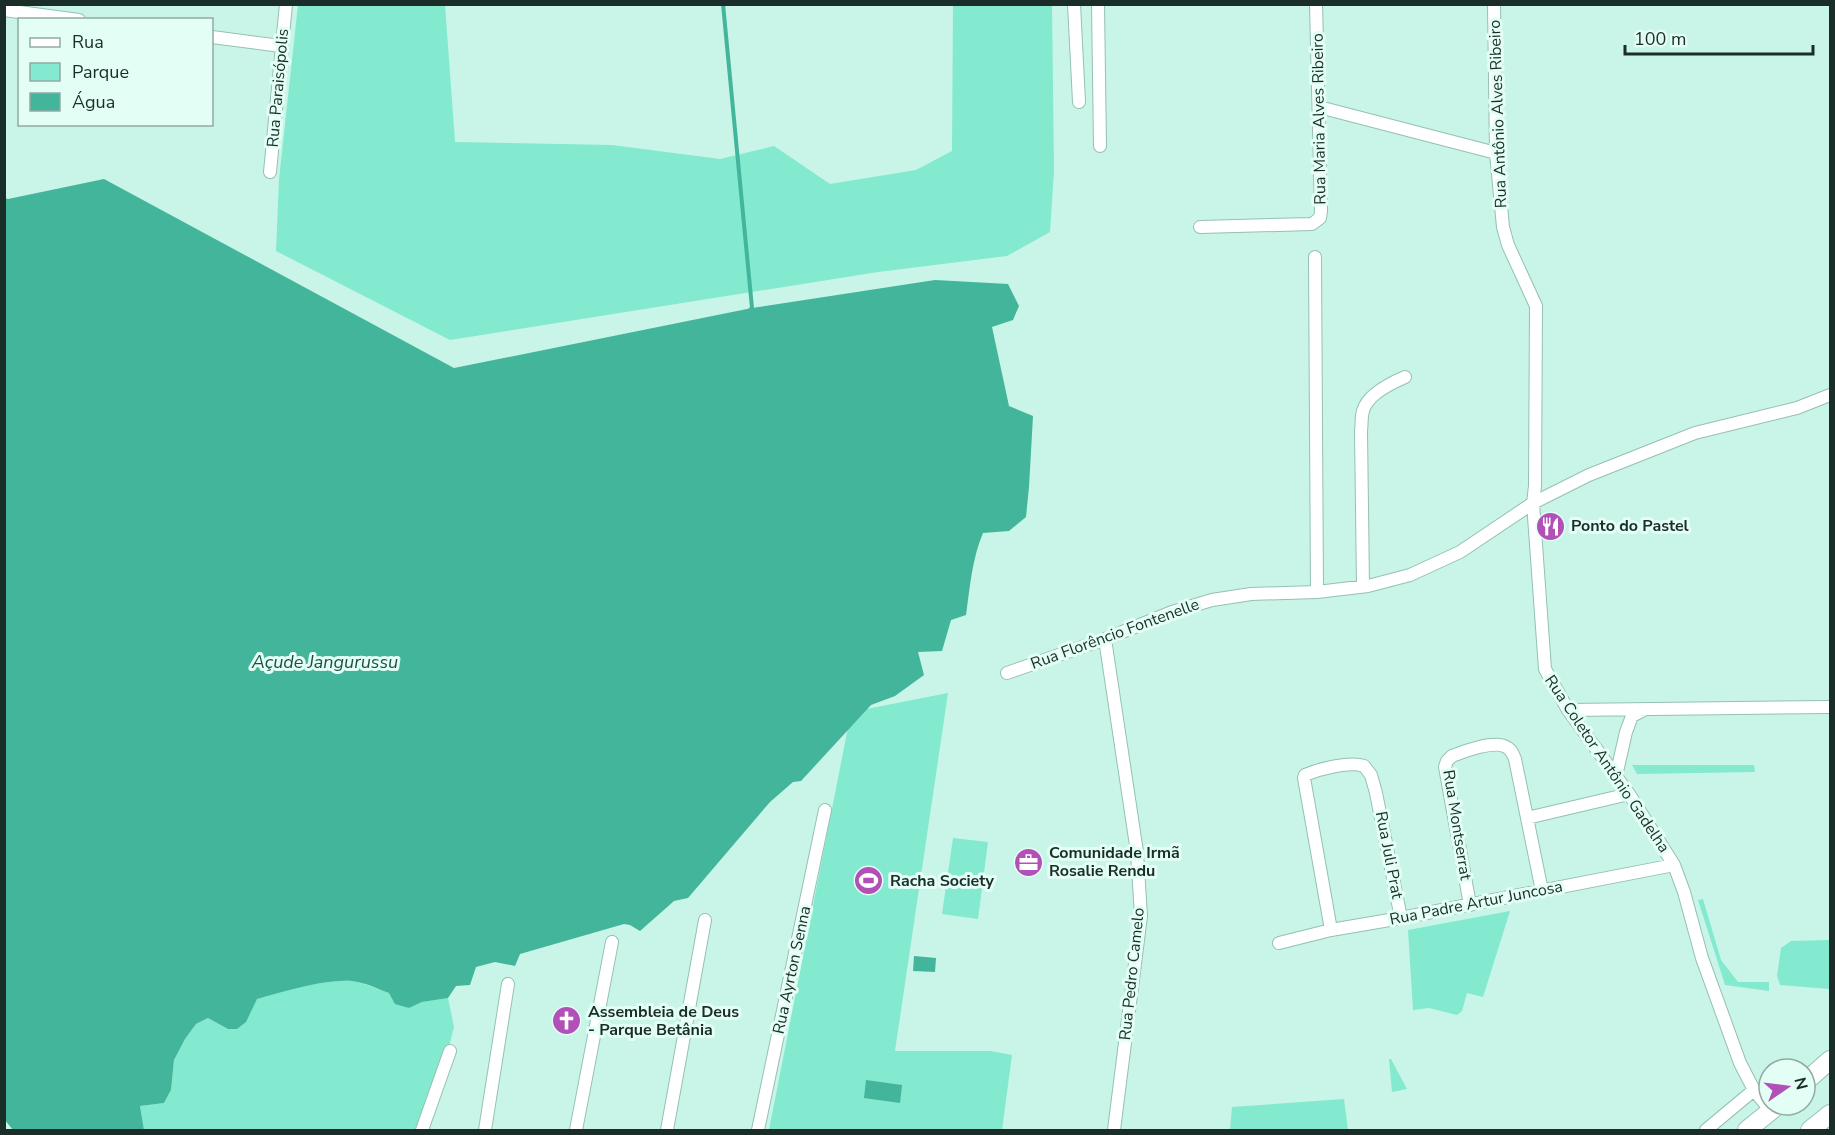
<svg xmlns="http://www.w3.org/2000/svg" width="1835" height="1135" viewBox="0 0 1835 1135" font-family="'Nunito Sans',sans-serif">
	<rect width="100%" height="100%" fill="#c8f5e7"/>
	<path fill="#83e9cf" d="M298 5H445L455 142 612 145 720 159 774 146 830 184 916 170 952 151 953 5H1052L1054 171 1050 232 1007 256 878 272 450 340 276 251 279 179Z
		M948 693 895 1051H991L1012 1055 1002 1130H769L851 712Z
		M1632 765H1754L1755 772 1637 774Z
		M953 838 988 842 978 919 942 914Z
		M1703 899 1721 960 1738 982H1769V991L1725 985 1698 900Z
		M1510 911 1483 997 1467 993 1462 1011 1457 1015 1429 1008 1413 1010 1408 930Z
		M1830 940V989L1780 985 1777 976 1781 948 1791 941Z
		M335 981H356L389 993 409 1008 422 1002 448 998 454 1027 450 1043 418 1130H144L140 1106 164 1103 171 1090 174 1060 185 1039 196 1024 208 1018 228 1029 257 999 290 988Z
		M1389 1059H1391L1407 1089 1392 1092Z
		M1344 1099 1348 1130H1230L1232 1107Z"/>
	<path fill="#43b59b" d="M104 179 454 368 752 308 935 280 1008 284 1019 306 1013 320 992 327 1009 406 1033 416 1029 487 1026 517 1009 531 983 533C972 559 970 587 966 615L951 620 942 651 918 652 924 675 895 696 871 705 801 781 793 782 770 802 688 898 674 901 640 931 630 925 624 924 520 954 515 966 495 962 476 967 470 985 456 986 448 998 422 1002 409 1008 395 1004 389 993C378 989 368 984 358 982 335 976 280 992 257 999L246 1022 237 1029H228L208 1018 196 1024 185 1039 174 1060 171 1090 164 1103 140 1106 144 1130H13L4 1119 5 198 8 199Z
		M914 956 936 958 935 972 913 971Z
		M866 1080 902 1085 900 1103 864 1098Z"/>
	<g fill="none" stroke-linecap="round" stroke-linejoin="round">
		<path stroke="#43b59b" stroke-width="4" d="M723 4 752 308 750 310"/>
		<defs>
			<path id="minor" d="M1074 4 1079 102
				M1098 4 1100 146
				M1494 4 1496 153 1503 227 1508 245 1536 306 1535 486 1533 503 1545 669 1568 710 1629 794 1674 865 1684 892 1702 958 1740 1063 1754 1090 1771 1111
				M4 10 79 20
				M212 37 281 46
				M1319 107 1496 153
				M270 172 286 4
				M1200 227 1312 224 1320 218 1321 211 1316 4
				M1315 257 1317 592
				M1363 586 1361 431C1362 425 1361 417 1363 411 1367 395 1391 383 1405 377
				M1105 639 1137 852 1141 916 1114 1130
				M1007 673 1105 639 1172 612 1212 600 1251 594 1317 592 1368 586 1410 575 1460 552 1533 503 1589 475 1695 433 1797 408 1830 395
				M1568 710 1830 707
				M1616 776 1626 732 1632 716 1644 710
				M1527 818 1629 794
				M1470 905 1445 767 1447 761 1452 756C1464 751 1495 740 1506 747 1511 749 1513 754 1515 759L1542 891
				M1331 930 1304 778 1305 775C1319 769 1350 761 1364 766L1371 775 1376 793 1401 918
				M1279 943 1331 930 1401 918 1674 865
				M422 1130 450 1051
				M485 1130 508 984
				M576 1130 612 942
				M667 1130 705 920
				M758 1130 825 810
				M1706 1130 1754 1090"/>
			<path id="highway" d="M1805 1082 1830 1060
				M1747 1130 1778 1105
				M1810 1130 1830 1114"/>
		</defs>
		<use href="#minor" stroke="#95c0b4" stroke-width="14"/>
		<use href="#highway" stroke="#95c0b4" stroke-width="20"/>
		<use href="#minor" stroke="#fff" stroke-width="12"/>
		<use href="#highway" stroke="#fff" stroke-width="18"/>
	</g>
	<defs>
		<symbol id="restaurant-disc" viewBox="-11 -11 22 22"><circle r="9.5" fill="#b150b7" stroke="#e3fef5"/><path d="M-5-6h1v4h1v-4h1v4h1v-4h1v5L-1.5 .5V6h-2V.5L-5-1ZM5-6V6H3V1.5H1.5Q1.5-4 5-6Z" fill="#fff"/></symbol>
		<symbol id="office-disc" viewBox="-11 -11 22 22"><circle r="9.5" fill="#b150b7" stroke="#e3fef5"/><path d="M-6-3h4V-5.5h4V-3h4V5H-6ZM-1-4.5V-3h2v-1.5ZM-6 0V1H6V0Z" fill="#fff"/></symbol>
		<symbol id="stadium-disc" viewBox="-11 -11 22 22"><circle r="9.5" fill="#b150b7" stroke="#e3fef5"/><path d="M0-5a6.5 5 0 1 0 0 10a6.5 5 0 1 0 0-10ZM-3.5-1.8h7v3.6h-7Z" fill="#fff"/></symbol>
		<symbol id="church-disc" viewBox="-11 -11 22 22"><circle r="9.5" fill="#b150b7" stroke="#e3fef5"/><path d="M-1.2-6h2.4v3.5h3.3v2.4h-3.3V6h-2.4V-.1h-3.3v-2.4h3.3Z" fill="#fff"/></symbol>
	</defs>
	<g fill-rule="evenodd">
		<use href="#restaurant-disc" x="1534" y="510" width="33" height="33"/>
		<use href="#office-disc" x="1012" y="846" width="33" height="33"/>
		<use href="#stadium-disc" x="852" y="864" width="33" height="33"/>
		<use href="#church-disc" x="550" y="1004" width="33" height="33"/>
	</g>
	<g text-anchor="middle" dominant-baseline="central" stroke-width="6" stroke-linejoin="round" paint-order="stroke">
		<g font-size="16" fill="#1b2d28" stroke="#e3fef5">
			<text transform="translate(278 88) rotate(-85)">Rua Paraisópolis</text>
			<text transform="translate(1498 114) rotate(-92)">Rua Antônio Alves Ribeiro</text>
			<text transform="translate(1319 119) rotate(-91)">Rua Maria Alves Ribeiro</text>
			<text transform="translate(1115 634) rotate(-20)">Rua Florêncio Fontenelle</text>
			<text transform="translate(1607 764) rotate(56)">Rua Coletor Antônio Gadelha</text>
			<text transform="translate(1457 825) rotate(81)">Rua Montserrat</text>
			<text transform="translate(1389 855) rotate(79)">Rua Juli Prat</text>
			<text transform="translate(1476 903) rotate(-11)">Rua Padre Artur Juncosa</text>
			<text transform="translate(792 970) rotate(-78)">Rua Ayrton Senna</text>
			<text transform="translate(1132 974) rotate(-84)">Rua Pedro Camelo</text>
		</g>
		<g font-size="16" font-weight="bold" fill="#1b2d28" stroke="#e3fef5" text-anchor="start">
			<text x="1571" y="526">Ponto do Pastel</text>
			<text x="1049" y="853">Comunidade Irmã<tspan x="1049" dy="18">Rosalie Rendu</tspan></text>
			<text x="890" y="881">Racha Society</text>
			<text x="588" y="1012">Assembleia de Deus<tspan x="588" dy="18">- Parque Betânia</tspan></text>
		</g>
		<g font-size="18" font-style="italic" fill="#1e4e43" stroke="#e3fef5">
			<text x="325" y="662">Açude Jangurussu</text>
		</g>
	</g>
	<rect width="1835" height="1135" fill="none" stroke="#1b2d28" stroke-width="12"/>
	<rect x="18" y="18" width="195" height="108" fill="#e3fef5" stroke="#93aaa3" stroke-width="1.5"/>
	<rect x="30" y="38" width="30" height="9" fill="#ffffff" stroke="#93aaa3" stroke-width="1.5"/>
	<text x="72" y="48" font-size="18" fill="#1b2d28">Rua</text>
	<rect x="30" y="63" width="30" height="18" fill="#83e9cf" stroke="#93aaa3" stroke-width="1.5"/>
	<text x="72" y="78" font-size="18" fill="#1b2d28">Parque</text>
	<rect x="30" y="93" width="30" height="18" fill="#43b59b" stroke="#93aaa3" stroke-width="1.5"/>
	<text x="72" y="108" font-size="18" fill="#1b2d28">Água</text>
	<g transform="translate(1787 1087) rotate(76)"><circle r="28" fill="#e3fef5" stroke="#93aaa3" stroke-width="1.5"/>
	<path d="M0-4.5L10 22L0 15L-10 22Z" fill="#b150b7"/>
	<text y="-9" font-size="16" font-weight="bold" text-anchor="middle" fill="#1b2d28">N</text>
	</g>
	<path d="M1625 45v9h188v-9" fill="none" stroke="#1b2d28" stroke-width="3"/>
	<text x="1634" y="45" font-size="18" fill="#1b2d28" stroke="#e3fef5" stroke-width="4.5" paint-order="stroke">100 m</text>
</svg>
